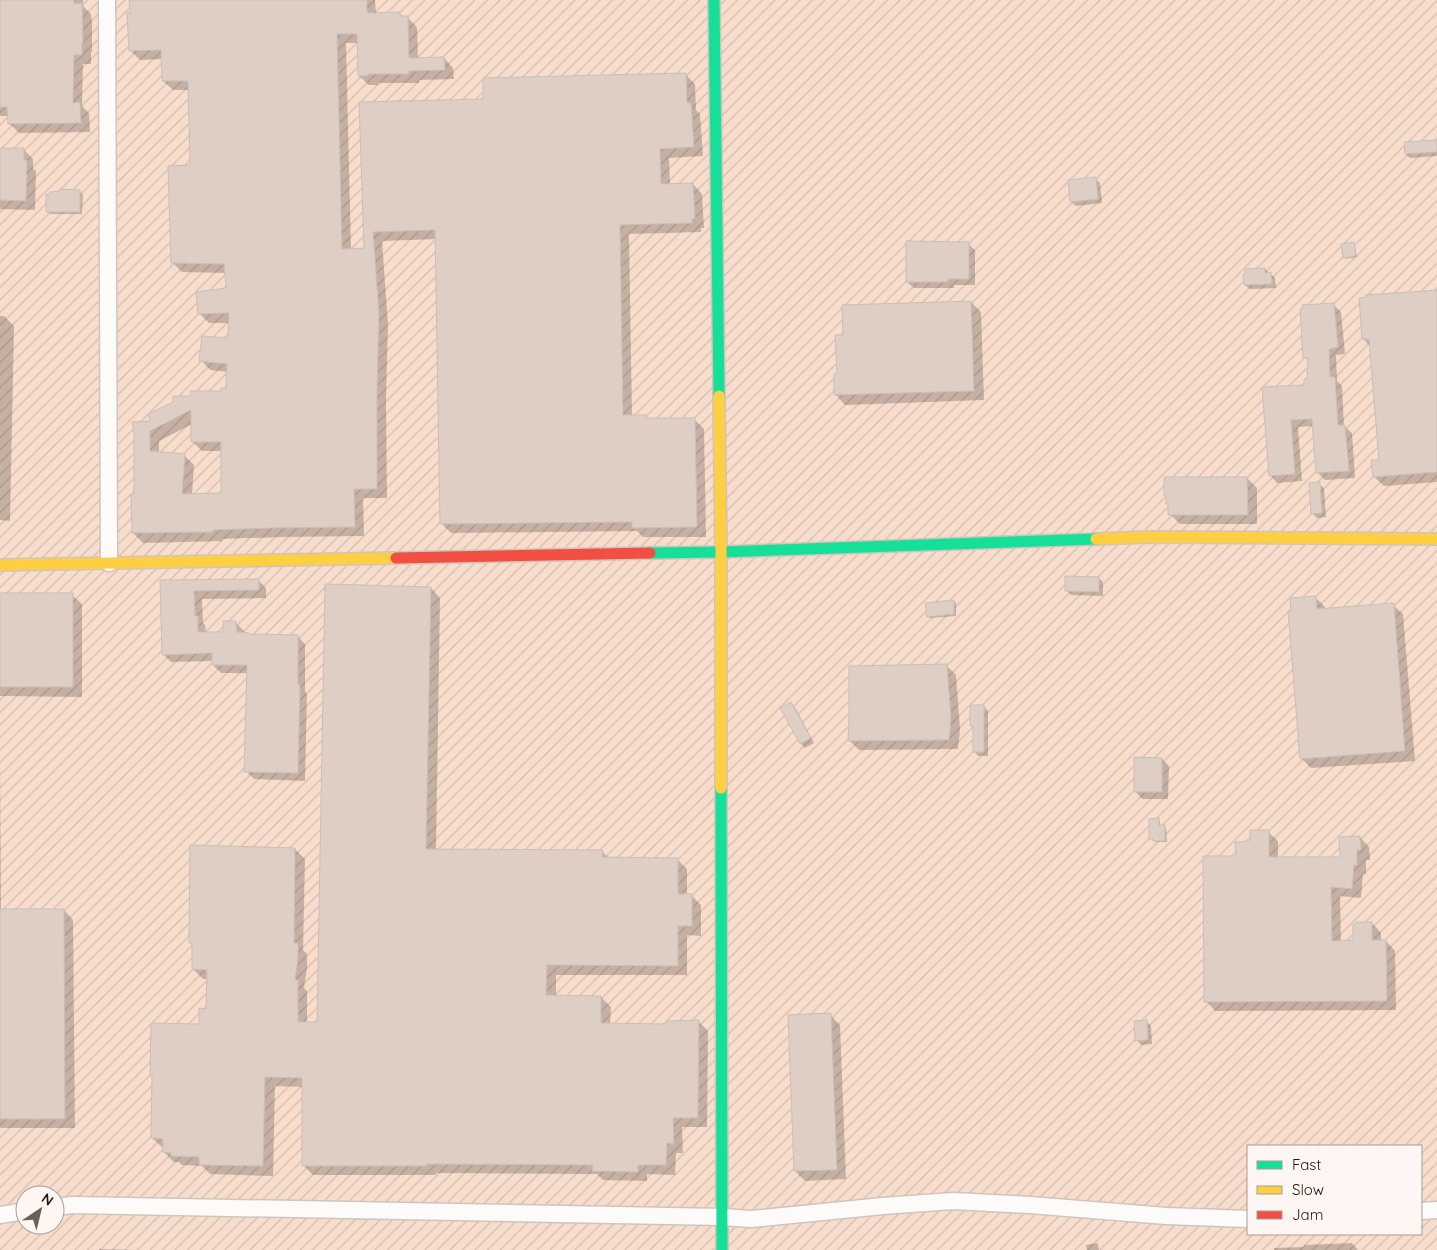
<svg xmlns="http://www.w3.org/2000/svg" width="1437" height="1250" viewBox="0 0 1437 1250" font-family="Quicksand,sans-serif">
	<defs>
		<pattern id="industrial-furrows" width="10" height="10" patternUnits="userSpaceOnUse" patternTransform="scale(1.25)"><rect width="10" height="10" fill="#f8ddcc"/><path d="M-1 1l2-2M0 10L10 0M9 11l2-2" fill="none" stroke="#d4bdae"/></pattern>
	</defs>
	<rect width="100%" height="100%" fill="#f2e7e1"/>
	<path fill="url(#industrial-furrows)" fill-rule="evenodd" d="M0 0H1437V1250H0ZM1248 1146H1421V1234H1248ZM25 1195H55V1225H25Z"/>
	<path fill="#0003" fill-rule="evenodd" d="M0 0H83V6L91 14 92 23V52H91V64H83L82 106 89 113 90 132 19 133 9 123V116H0Z
		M131 0H375L376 14 398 13 403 17H407L417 27 418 59 444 58 453 68 454 79 419 80V83H378V85H369L359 76 358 43H346L351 250H365L360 103 485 100 685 74 695 84 696 110 700 114 703 156 669 158 670 185 693 184 702 194 704 228H701V232L629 234 632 416H645L648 419H694L704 429 706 537H643L637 531 451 533 442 524 437 239 382 241 388 324 386 400 387 498H363L364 536 281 537 222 539V541L143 543 133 533 135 496 151 422 192 398 222 392 227 390 228 372 210 370 201 360 229 340V323H209L200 314 228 289 226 273 182 272 172 262 192 167 190 90H173L163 81 162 59 140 60 130 50ZM192 424V441L202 451H222V494L192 495 194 465 184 455 159 453V441Z
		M1437 141V156L1410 158 1406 154Z
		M0 149 24 150 33 159V169L36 171 35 210 0 209Z
		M1095 178 1100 183 1102 203 1076 206 1071 201Z
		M80 192 83 195 82 214H51L48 211Z
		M968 244 975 250V285H954V288H914L907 282Z
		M1353 244 1355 246 1357 257 1346 259 1344 257Z
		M1265 269 1275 278 1276 288 1250 289 1245 285Z
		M1437 291V482L1384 486 1374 477 1380 461 1371 347 1363 339Z
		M971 302 981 312 984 400 845 405 836 395 844 337Z
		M1334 305 1341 312 1345 354 1336 355 1337 381 1342 386 1344 426 1352 433 1355 478 1325 480 1318 473 1314 426 1298 427 1302 481 1277 483 1270 475 1263 388 1305 386 1308 380 1309 361 1305 357Z
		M0 316H4L14 326 10 521 0 520Z
		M1247 478 1257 488V524H1180L1170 514 1167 497 1166 496Z
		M1319 484 1324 488 1326 517 1317 518 1312 513Z
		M1099 578 1103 582V596L1071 595 1066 590Z
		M258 580 266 588V598L202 599 203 623 205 625 206 634H225L236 623 244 631V634L250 635 297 636 305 644V692L307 694 305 781 254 779 246 771 248 673H221L213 665V661L171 662 163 654 161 581Z
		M431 588 440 598 436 850 602 851 609 859H677L687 869V895H691L701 905V936L687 935V975H556V996L601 997 611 1007 610 1025H667L698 1021 708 1031 707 1127H682L683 1153H676L675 1175 647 1174V1181L603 1180 597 1174 436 1173V1175H313L303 1165V1087L275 1086 273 1176 210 1174 202 1166 182 1165 179 1162H174L164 1152V1148L162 1147 152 1138 154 1077 151 1074 200 1025 208 1010V979H203L193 969V946L190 942 295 849 305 859 303 950 307 954V968L304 988 307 991V1023L318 1024Z
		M0 594 72 595 82 604V697L0 696Z
		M1315 597 1325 607V610L1393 605 1403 614 1415 761 1311 768 1301 758Z
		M954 601 956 603V616L930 618 928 616Z
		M946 665 956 675 960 729 958 749 859 750 849 740Z
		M791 704 796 709 814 743 805 748 801 744 782 709Z
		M984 706 988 711V756H978L974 751V728L972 726Z
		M0 756 1 910H64L73 920 75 1128H0Z
		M1162 759 1169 766 1168 799H1142L1135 791Z
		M1159 820 1160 822V827H1165L1166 828 1167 842H1156L1150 838Z
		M1268 832 1278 841V858H1341L1360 837 1369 847 1370 860H1366V874H1363L1361 898 1340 896 1341 942H1355L1372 923 1381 933V941H1386L1395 951 1396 1010 1215 1011 1206 1001 1237 857 1251 842Z
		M830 1015 840 1025 846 1179 805 1181 795 1171Z
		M1146 1021 1151 1026 1152 1044 1141 1045 1137 1040Z
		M1097 1243 1098 1245 1099 1250H1087L1086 1245Z
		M1352 1243 1358 1250H1274V1248L1304 1247V1245Z
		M99 1249 143 1250H99Z"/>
	<path fill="#decec4" stroke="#cabfb9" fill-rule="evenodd" d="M0 0H74V4L82 3 83 43H82V55H74L73 103 80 102 81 123 8 124 7 107H0Z
		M129 0H367V13L399 12V14H401V16H408L409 58 444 57 445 70 409 71V74H368V76H358L357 34H337L342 249 364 248 359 102 483 99V78L686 73 687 103H691L694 147 660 149 661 184 693 183 695 219H692V223L620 225 623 415H646V418H695L697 527 632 528V522L440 524 435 230 373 232 379 313 377 389V489H354L355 527 271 528 213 530V532L132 533 131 495 134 494V433L132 422 150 421 148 414 173 402V396H191L190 391H221V388H226L227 364 199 361 202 336 228 338 229 313 198 314 196 292 226 288 224 264 171 263 168 166 190 165 188 81H162L161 50 129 51 127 13H130ZM191 410V442H221V493L182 494 185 454 150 451V431Z
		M1437 140V152L1405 154 1404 142Z
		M0 148H24V160H27L26 201 0 200Z
		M1096 177 1098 199 1070 202 1068 180Z
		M60 189 80 190V212H46V194H50V192L60 191Z
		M906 241 969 242V279H948V282H906Z
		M1354 242 1356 256 1343 258 1341 244Z
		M1265 268V273L1271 272 1272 284 1244 285 1243 274H1245V269Z
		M1437 290V472L1373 477 1371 460H1379L1369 339H1362L1359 298 1366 297 1365 295Z
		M971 301 974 391 834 395V374L837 373 835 335H843L842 305Z
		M1334 303 1338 347 1329 349 1330 377H1335L1338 425H1345L1349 471 1316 473 1312 419 1291 420 1295 474 1269 476 1262 387 1304 385V379H1307L1308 358H1303L1300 309H1303L1302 305Z
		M1164 477H1247L1248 515H1168V504H1166V496H1164Z
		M1320 482 1322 513 1311 514 1309 483Z
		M1065 576 1099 577V592L1065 591Z
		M259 579V590L194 591 195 616H198V632H223V621H236L237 632 249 633V634L298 635V685H300L298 773 244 772 247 665H212V653L162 655 160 580Z
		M325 584 431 587 426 849 603 850 602 857 678 858V894H692V926H678V966L547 965 546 995 601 996V1023L666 1024 667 1021 699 1020 698 1118H673L674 1144 667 1143 666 1165H638V1172L592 1171 593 1165 427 1164V1166H302V1078L265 1077 263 1166 199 1165V1157L171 1156V1153L163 1152V1139L151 1138 152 1075H150L151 1023 199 1024V1008L206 1009 207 970 192 969V943H189L190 845 295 848 294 943H298V958L295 980H298V1022H317Z
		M0 593H73V687H0Z
		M1316 596 1317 609 1394 603 1405 751 1300 759 1288 611H1291L1290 598Z
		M954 600V614L927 617 925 603Z
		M947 664 951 718 949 740 848 741 849 719V666Z
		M791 702 811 738 800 744 780 708Z
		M970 705H984V752H973V726H970Z
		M1134 757 1162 758V792H1134Z
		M1159 818V825H1165V841H1153V839H1149V819Z
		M1250 830H1269V857H1340L1339 837 1360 836 1361 850H1357V865H1354L1352 889 1331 887 1332 941 1353 940V924H1356V922H1372V940H1386L1387 1001 1204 1002 1203 856H1236L1235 842 1250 841Z
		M0 909H64L65 1119H0Z
		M831 1013 837 1170 794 1171 788 1015Z
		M1147 1020 1148 1040 1135 1041 1134 1021Z"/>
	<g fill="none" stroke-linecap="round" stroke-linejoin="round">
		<defs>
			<path id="street" d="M107 0 109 563
				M55 1207 73 1205 722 1217 751 1219 883 1206 953 1201 1030 1205 1166 1216 1248 1219
				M1421 1211 1437 1210
				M0 1215 25 1211"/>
			<path id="fast" d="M714 0 719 396
				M650 553 721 552 1096 539
				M721 788 722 1250"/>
			<path id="slow" d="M719 396 721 552V788
				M1096 539 1149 537 1437 539
				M0 565 396 558"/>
			<path id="jam" d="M396 558 650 553"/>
		</defs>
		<use href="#street" stroke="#d0c5be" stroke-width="19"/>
		<use href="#fast" stroke="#d0c5be" stroke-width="14"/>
		<use href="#slow" stroke="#d0c5be" stroke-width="14"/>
		<use href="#jam" stroke="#d0c5be" stroke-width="14"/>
		<use href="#street" stroke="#fdfbfa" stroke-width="16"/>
		<use href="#fast" stroke="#16e098" stroke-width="11"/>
		<use href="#slow" stroke="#ffcf43" stroke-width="11"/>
		<use href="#jam" stroke="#f24e42" stroke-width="11"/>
	</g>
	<rect x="1247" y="1145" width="175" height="90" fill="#fdf6f2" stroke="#a59c97"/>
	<rect x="1257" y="1161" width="25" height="8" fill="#16e098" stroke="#a59c97"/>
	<text x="1292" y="1170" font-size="15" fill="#22160f">Fast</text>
	<rect x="1257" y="1186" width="25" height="8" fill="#ffcf43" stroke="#a59c97"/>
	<text x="1292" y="1195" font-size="15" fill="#22160f">Slow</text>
	<rect x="1257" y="1211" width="25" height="8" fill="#f24e42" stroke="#a59c97"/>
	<text x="1292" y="1220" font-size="15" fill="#22160f">Jam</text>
	<g transform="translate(40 1210) rotate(35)"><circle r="24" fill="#fdf6f2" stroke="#a59c97"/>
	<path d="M0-4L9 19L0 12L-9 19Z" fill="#6b5f58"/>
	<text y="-8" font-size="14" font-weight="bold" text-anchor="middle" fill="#22160f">N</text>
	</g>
</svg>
